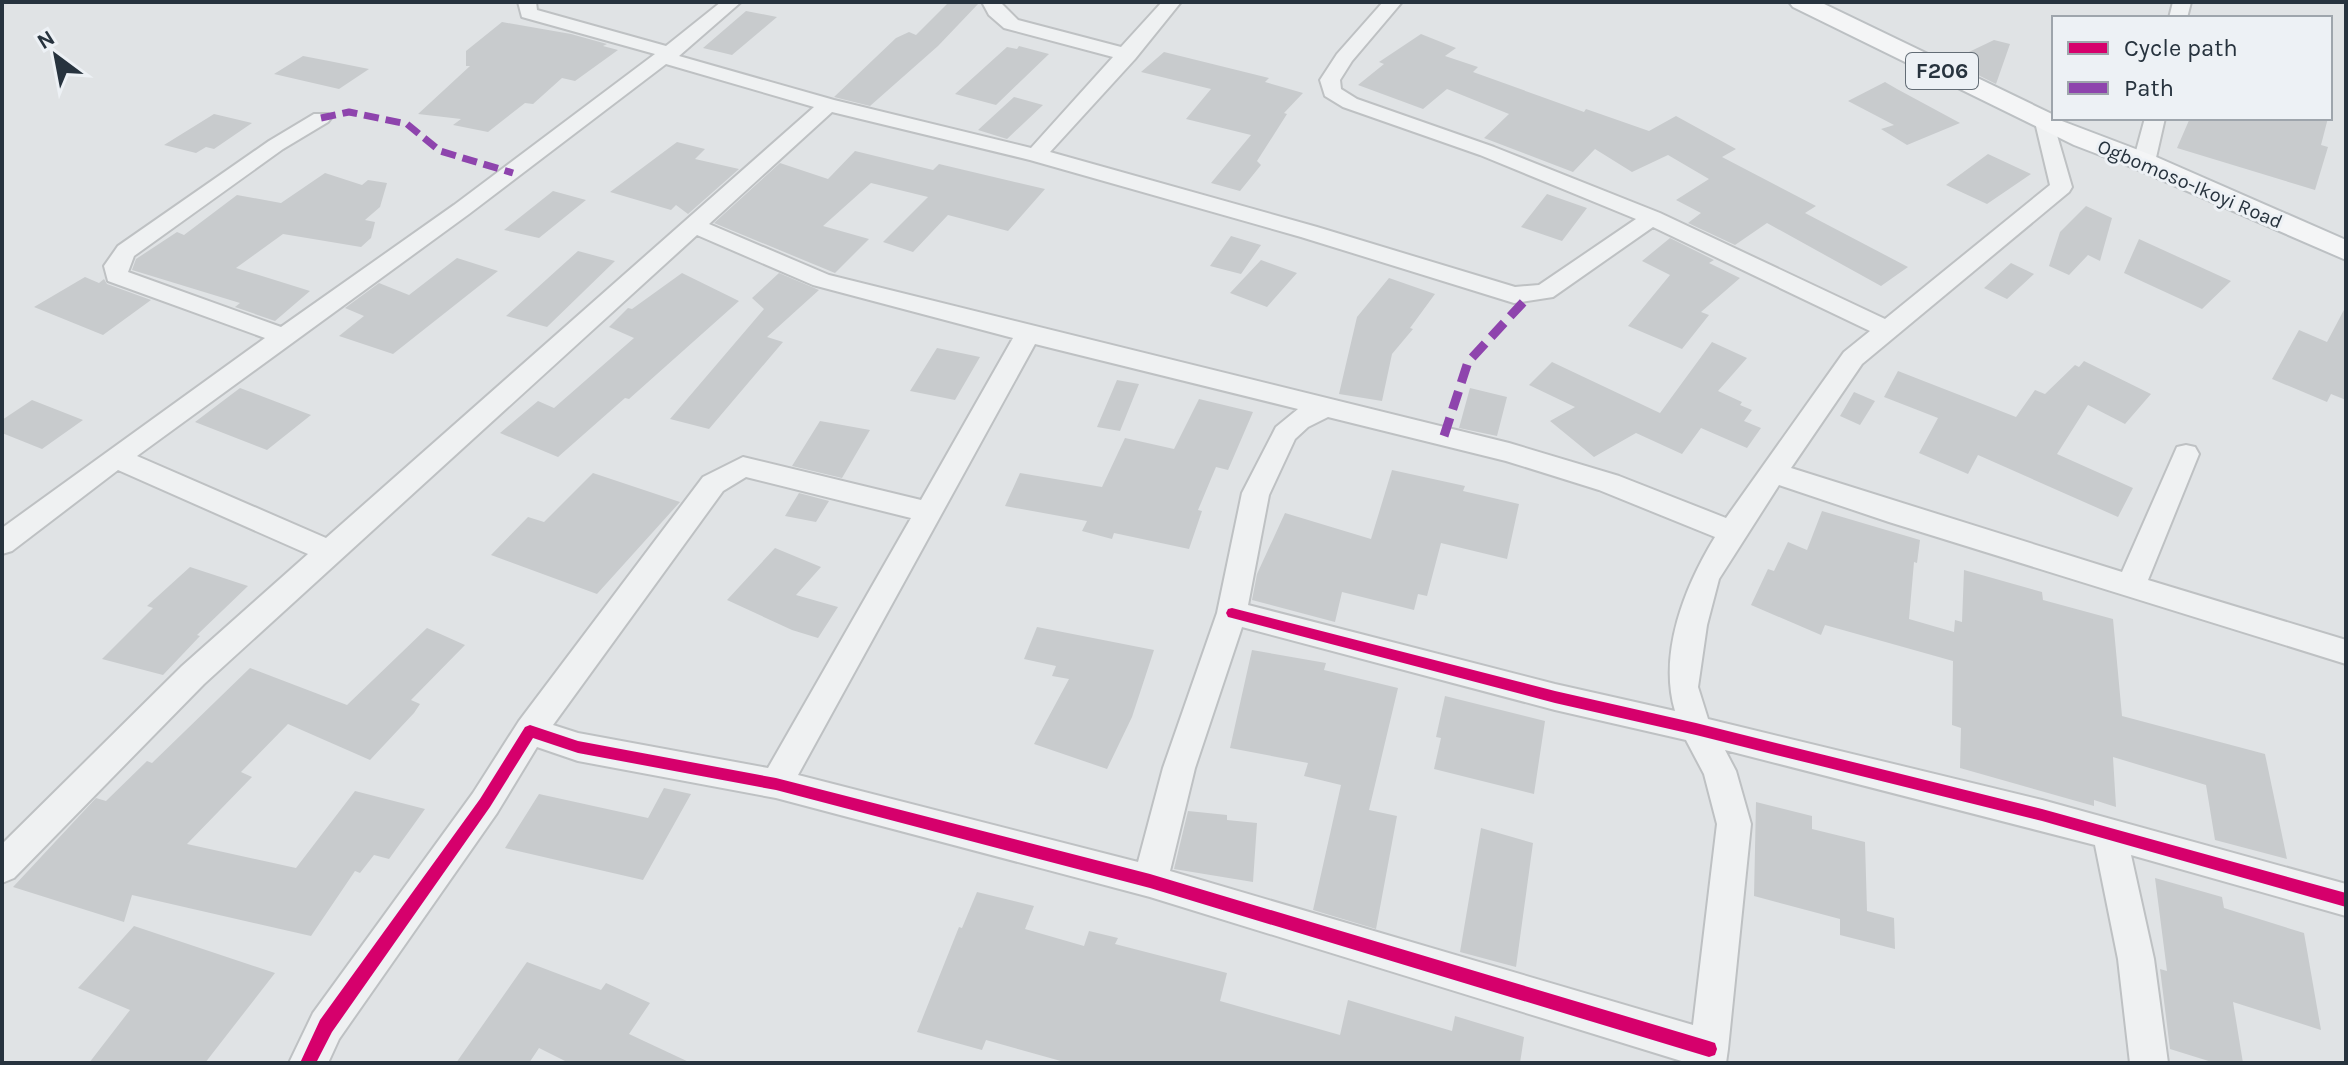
<svg xmlns="http://www.w3.org/2000/svg" width="2348" height="1065" viewBox="0 0 2348 1065" font-family="Karla,sans-serif">
	<rect width="100%" height="100%" fill="#e0e3e5"/>
	<path fill="#c8cbcd" d="M949 2 979 3 938 46 870 106 834 97 896 38 909 32 916 35Z
		M746 11 777 17 732 55 703 48Z
		M502 22 571 34 607 44 603 46 618 50 575 81 562 78 533 104 525 103 488 132 453 125 461 119 418 114 470 66H466V51Z
		M1421 34 1456 48 1445 56 1478 67 1473 72 1584 112 1586 109 1649 131 1676 116 1736 149 1722 157 1816 206 1805 213 1908 267 1881 286 1767 223 1735 245 1688 223 1701 213 1676 200 1709 179 1668 155 1632 172 1595 149 1573 172 1484 138 1509 114 1447 89 1423 109 1358 85 1384 64 1379 62Z
		M1994 40 2010 44 1996 84 1950 61Z
		M1019 46 1049 54 996 105 955 94 1007 47 1017 49Z
		M1164 52 1269 78 1265 82 1303 93 1284 113 1287 114 1257 161 1261 165 1240 191 1211 183 1251 135 1186 119 1211 89 1141 72Z
		M303 56 329 61 369 69 339 89 274 74Z
		M1885 82 1897 89 1960 123 1907 145 1881 129 1894 125 1848 101Z
		M1014 97 1043 105 1007 139 978 130Z
		M214 114 252 123 214 149 206 147 196 153 164 145Z
		M2190 118H2328L2321 145 2328 147 2315 190 2177 148Z
		M677 142 705 149 695 159 739 169 688 214 676 205 671 210 610 192Z
		M855 151 933 170 939 164 1045 189 1008 231 948 215 913 252 883 242 928 197 871 183 823 226 869 239 835 273 714 223 780 163 828 179Z
		M1988 154 2031 174 1987 204 1946 185Z
		M325 173 362 185 368 180 387 183 380 207 365 220 375 222 371 238 361 247 283 234 236 268 310 291 275 321 235 307 240 303 132 270 136 259 177 232 184 235 237 195 281 203Z
		M553 191 586 200 539 238 504 230Z
		M1547 194 1587 208 1562 241 1521 227Z
		M2086 206 2112 218 2100 261 2088 255 2069 275 2049 266 2060 232Z
		M1231 236 1261 245 1241 274 1210 266Z
		M1670 238 1714 260 1709 263 1740 278 1701 312 1709 315 1682 349 1628 326 1670 275 1642 261Z
		M2139 239 2231 281 2202 309 2124 273Z
		M578 251 615 261 547 327 506 316Z
		M457 258 498 271 393 354 339 336 364 316 345 308 379 283 409 295Z
		M1261 260 1297 273 1267 307 1230 293Z
		M2011 263 2034 274 2007 299 1984 288Z
		M682 273 739 301 629 399 625 398 558 457 500 433 538 401 554 408 634 338 609 327 628 308 632 309Z
		M779 273 819 290 767 337 783 342 709 429 670 419 764 309 752 298Z
		M85 277 99 283 104 279 107 284 151 300 103 335 34 307Z
		M1389 278 1435 294 1410 328 1413 329 1392 354 1382 401 1339 394 1357 317Z
		M2346 306V400L2331 394 2327 402 2272 379 2299 330 2327 342Z
		M1712 342 1747 358 1718 391 1742 402 1740 405 1752 410 1744 421 1761 428 1747 448 1701 428 1682 454 1636 433 1594 457 1550 421 1575 407 1529 385 1552 362 1660 413Z
		M937 348 980 357 955 400 910 391Z
		M2084 361 2151 394 2125 424 2088 405 2057 454 2133 488 2118 517 1978 455 1968 474 1919 453 1938 418 1884 397 1898 371 2016 417 2035 390 2045 394 2075 365 2079 367Z
		M1117 380 1139 384 1120 431 1097 427Z
		M240 388 311 415 267 450 195 422Z
		M1470 388 1507 397 1497 436 1459 428Z
		M1854 392 1875 401 1860 425 1840 416Z
		M1199 399 1253 412 1228 470 1216 467 1198 510 1202 511 1189 549 1114 533 1112 539 1082 531 1087 521 1005 506 1020 473 1102 487 1125 438 1174 449Z
		M32 400 83 420 42 449 2 433V420Z
		M820 421 870 430 842 478 792 466Z
		M1392 470 1465 486 1463 491 1519 504 1507 559 1441 543 1427 596 1418 594 1414 610 1342 592 1335 622 1252 600 1257 574 1285 513 1371 539Z
		M593 473 680 502 597 594 491 555 528 517 544 522Z
		M799 493 829 501 816 522 785 516Z
		M1822 511 1920 540 1917 563 1914 562 1909 619 1954 632 1955 620 1962 622 1964 570 2042 592 2043 600 2113 619 2122 716 2265 754 2287 859 2215 840 2206 785 2113 757 2116 807 2094 800V806L1960 768 1961 728 1952 725 1953 661 1825 625 1821 635 1751 605 1768 569 1774 571 1788 542 1807 550Z
		M775 548 821 567 796 595 838 607 818 638 792 630 727 600Z
		M190 567 248 586 197 635 200 636 163 675 102 659 153 608 147 606Z
		M1037 627 1154 650 1132 717 1107 769 1034 744 1069 679 1052 676 1056 666 1024 659Z
		M427 628 465 645 411 700 420 704 414 713 370 760 288 724 241 772 252 777 187 844 296 868 355 791 425 809 389 859 374 855 360 873 355 871 311 936 132 895 124 922 13 887 96 798 106 801 147 761 152 763 250 668 347 705Z
		M1252 650 1326 663 1324 670 1398 688 1369 810 1397 816 1376 929 1313 910 1341 785 1304 776 1308 763 1230 748Z
		M1445 696 1545 721 1534 794 1434 769 1441 738 1436 737Z
		M664 788 691 794 643 880 505 848 539 794 648 818Z
		M1756 802 1812 816V829L1865 842 1867 911 1894 918 1895 949 1840 935V919L1754 896Z
		M1188 811 1227 815V820L1257 823 1253 882 1174 869Z
		M1481 828 1533 843 1516 967 1460 952Z
		M2155 878 2222 897 2224 908 2304 933 2321 1030 2233 1002 2243 1063H2215L2170 1049 2160 969 2167 971Z
		M977 892 1034 906 1025 929 1084 946 1089 931 1118 938 1115 944 1227 973 1220 1001 1340 1035 1348 1000 1452 1031 1455 1016 1524 1037 1520 1063H1068L986 1040 982 1050 917 1032 959 927 962 928Z
		M134 926 275 973 205 1063H89L130 1010 78 988Z
		M527 962 601 990 606 983 650 1003 629 1034 691 1063H569L539 1048 529 1063H456Z"/>
	<g fill="none" stroke-linecap="round" stroke-linejoin="round">
		<defs>
			<path id="minor" d="M518 2H536L537 10 666 46 721 2H741L679 56 834 100 1031 148 1113 57 1004 28 989 15 982 2H1000L1018 20 1121 47 1162 2H1181L1135 59 1050 152 1317 227 1515 287 1539 285 1636 219 1480 155 1343 107 1325 96 1320 80 1337 54 1383 2H1402L1352 61 1340 80 1341 89 1357 99 1494 147 1660 213 1885 319 2050 185 2035 122 2038 118H2052L2072 187 2069 192 1862 364 1791 468 2122 572 2177 447 2186 445 2195 447 2199 454 2148 580 2346 640V664L1889 522 1779 485 1719 579 1707 625 1698 687 1708 719 2042 800 2346 884V916L2131 855 2154 959 2168 1063H2130L2118 959 2095 845 1725 750 1736 771 1751 824 1728 1049 1726 1063H1688L1150 897 776 798 578 761 537 747 497 813 339 1039 328 1063H289L313 1013 473 793 519 721 703 477 743 457 921 500 1013 338 813 285 697 235 204 684 14 878 2 883V844L182 666 308 554 118 470 12 551 2 554V528L265 338 108 281 104 266 118 246 269 141 314 114H328L331 118 328 122 283 149 134 256 128 272 281 327 454 205 655 54 522 17ZM666 64 814 107 326 538 137 456 469 214ZM832 112 1030 160 1301 237 1514 303 1553 297 1653 227 1870 331 1844 352 1726 518 1619 476 1509 443 829 275 709 224ZM1035 344 1298 409 1276 427 1242 493 1217 613 1163 768 1138 862 798 775ZM1328 417 1506 461 1599 490 1715 537C1685 586 1658 653 1675 711L1555 684 1248 605 1269 495 1295 439 1308 427ZM746 477 911 518 768 768 578 733 553 725 723 491ZM1242 627 1555 710 1686 740 1704 774 1717 824 1693 1025 1170 871 1195 768Z
				M2173 2H2191L2187 18H2169Z
				M2145 118H2165L2155 162 2144 168 2133 162Z"/>
			<path id="major" d="M1789 2H1820L2054 115V118L2154 156 2346 240V260L2134 168 2074 145 1793 7Z"/>
		</defs>
		<use href="#minor" stroke="#bec1c3" stroke-width="4"/>
		<use href="#major" stroke="#bcc0c3" stroke-width="4"/>
		<use href="#minor" fill="#eff1f2" fill-rule="evenodd"/>
		<use href="#major" fill="#f4f5f6" fill-rule="evenodd"/>
		<path stroke="#8e44ad" stroke-width="7" stroke-dasharray="15 7" stroke-linecap="butt" d="M321 118 349 112 407 124 440 151 513 173"/>
		<path stroke="#8e44ad" stroke-width="9" stroke-dasharray="19 9" stroke-linecap="butt" d="M1444 436 1468 362 1529 296"/>
		<defs>
			<path id="cycleway" d="M1232 608 1555 691 1696 723 2042 809 2346 893V907L2042 821 1696 735 1555 703 1232 618 1228 617 1226 613 1228 609Z
				M530 725 578 741 776 778 1150 874 1709 1041 1715 1043 1717 1049 1715 1055 1709 1057 1150 888 776 790 578 753 533 738 490 807 332 1032 316 1063H300L320 1020 480 799 525 727Z"/>
		</defs>
		<use href="#cycleway" stroke="#edf1f5" stroke-width="5"/>
		<use href="#cycleway" fill="#d6006c" fill-rule="evenodd"/>
	</g>
	<g text-anchor="middle" dominant-baseline="central" stroke-width="6" stroke-linejoin="round" paint-order="stroke">
		<g font-size="20" fill="#27333e" stroke="#edf1f5">
			<text transform="translate(2190 184) rotate(23)">Ogbomoso-Ikoyi Road</text>
		</g>
		<rect fill="#edf1f5" stroke="#626c75" stroke-width="2" x="1906" y="53" width="72" height="36" rx="6"/>
		<g font-size="22" font-weight="bold" fill="#27333e">
			<text x="1942" y="71">F206</text>
		</g>
	</g>
	<rect width="2348" height="1065" fill="none" stroke="#27333e" stroke-width="8"/>
	<rect x="2052" y="16" width="280" height="104" fill="#edf1f5" stroke="#9ea5ac" stroke-width="2"/>
	<rect x="2068" y="42" width="40" height="12" fill="#d6006c" stroke="#9ea5ac" stroke-width="2"/>
	<text x="2124" y="56" font-size="24" fill="#27333e">Cycle path</text>
	<rect x="2068" y="82" width="40" height="12" fill="#8e44ad" stroke="#9ea5ac" stroke-width="2"/>
	<text x="2124" y="96" font-size="24" fill="#27333e">Path</text>
	<g transform="translate(56 56) rotate(328)" stroke="#edf1f5" stroke-width="6" paint-order="stroke">
	<path d="M0-6L14 30L0 20L-14 30Z" fill="#27333e"/>
	<text y="-12" font-size="22" font-weight="bold" text-anchor="middle" fill="#27333e">N</text>
	</g>
</svg>
